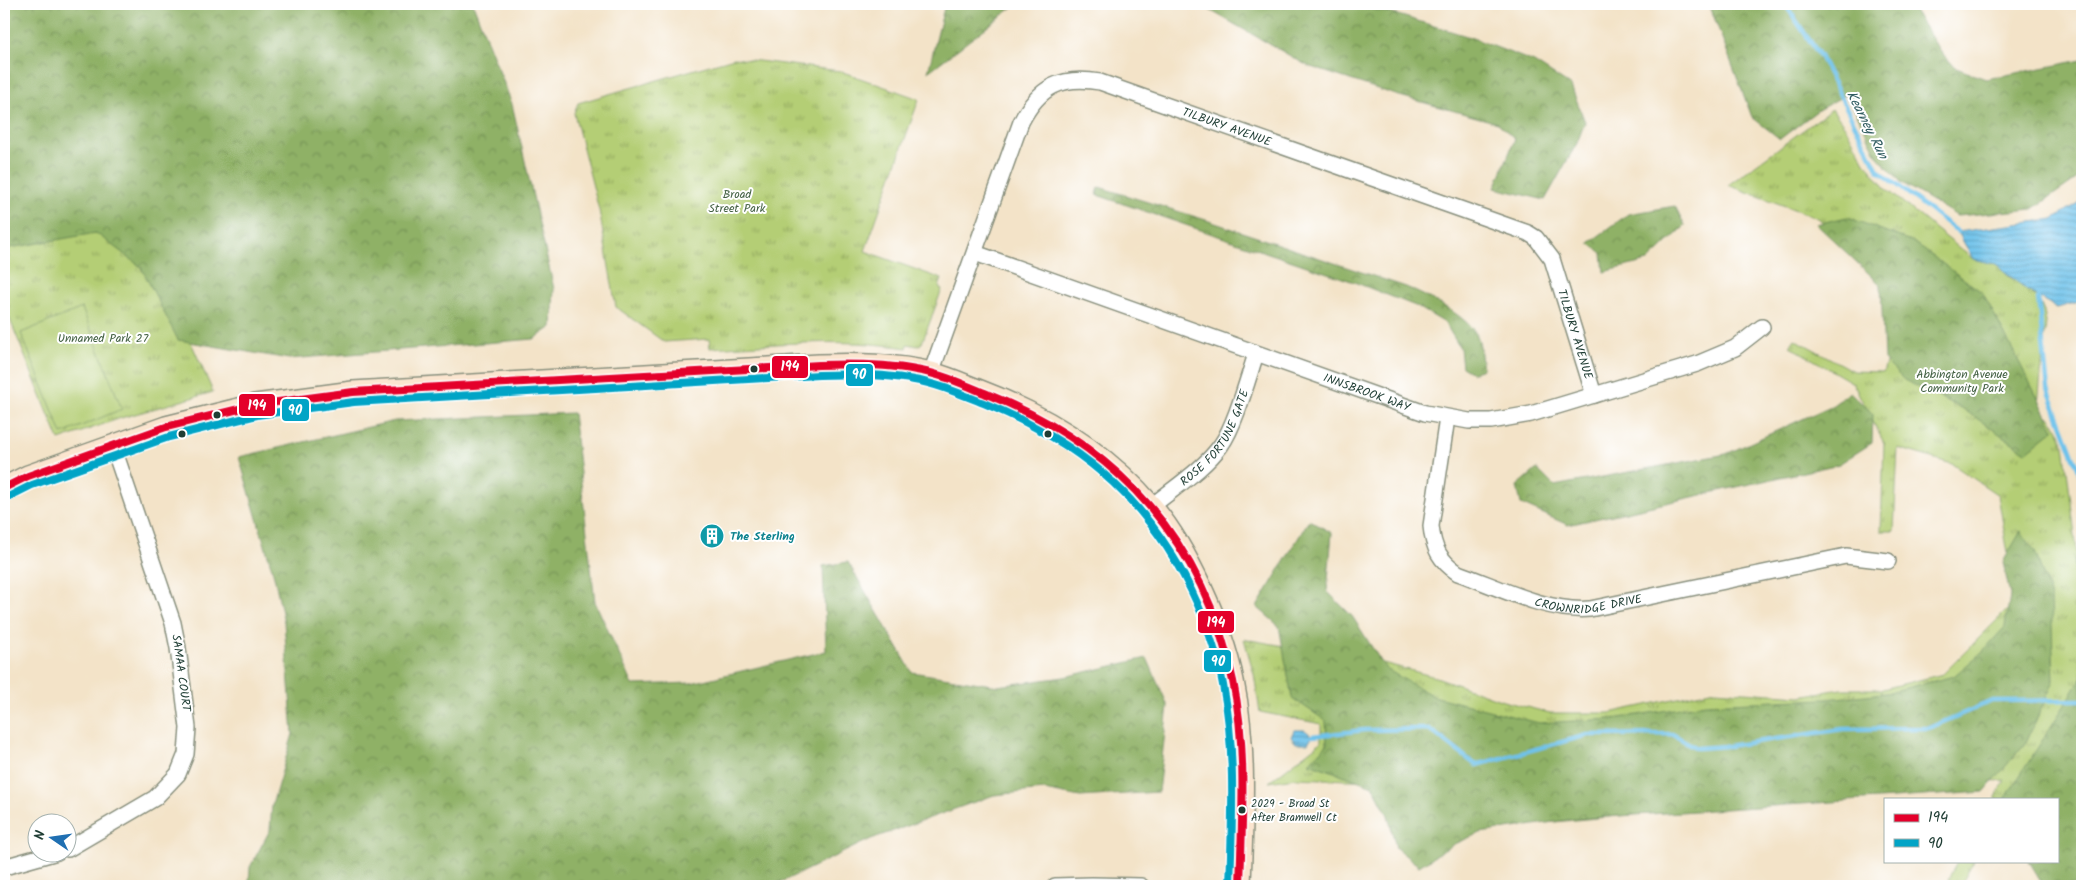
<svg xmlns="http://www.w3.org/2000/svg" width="2086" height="890" viewBox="0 0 2086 890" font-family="Kalam,sans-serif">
	<defs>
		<pattern id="grass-tufts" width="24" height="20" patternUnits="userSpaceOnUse" patternTransform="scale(1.25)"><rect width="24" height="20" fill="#b4ce74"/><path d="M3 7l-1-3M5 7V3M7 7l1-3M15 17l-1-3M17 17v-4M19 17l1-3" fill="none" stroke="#92a860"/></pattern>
		<pattern id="forest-crowns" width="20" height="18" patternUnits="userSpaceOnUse" patternTransform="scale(1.25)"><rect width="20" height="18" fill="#8fb166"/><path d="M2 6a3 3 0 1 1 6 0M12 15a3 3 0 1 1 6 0" fill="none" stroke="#749155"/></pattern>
		<pattern id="water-rules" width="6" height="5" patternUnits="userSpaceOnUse" patternTransform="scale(1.25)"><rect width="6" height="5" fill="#6ec2eb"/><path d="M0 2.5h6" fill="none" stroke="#5a9fbf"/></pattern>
	</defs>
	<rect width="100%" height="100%" fill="#fff"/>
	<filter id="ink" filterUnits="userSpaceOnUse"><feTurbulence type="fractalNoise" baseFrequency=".02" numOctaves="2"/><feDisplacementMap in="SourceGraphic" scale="10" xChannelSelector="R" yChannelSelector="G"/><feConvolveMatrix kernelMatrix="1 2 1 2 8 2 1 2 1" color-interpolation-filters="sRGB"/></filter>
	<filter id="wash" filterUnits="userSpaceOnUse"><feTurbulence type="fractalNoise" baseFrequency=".0096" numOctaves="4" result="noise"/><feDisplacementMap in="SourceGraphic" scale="20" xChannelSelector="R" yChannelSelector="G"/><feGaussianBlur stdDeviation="1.12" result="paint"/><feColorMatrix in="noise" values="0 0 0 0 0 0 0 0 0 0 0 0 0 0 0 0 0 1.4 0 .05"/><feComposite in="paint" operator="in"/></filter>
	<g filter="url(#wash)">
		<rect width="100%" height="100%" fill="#f3e3c8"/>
		<path fill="url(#grass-tufts)" stroke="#6a8654" d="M4 15 160 272 213 392 121 418 59 440 4 305Z
			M734 58 840 71 919 99 865 251 942 279 939 287 942 289 922 343 918 346 908 344 907 348C842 338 776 344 710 348L709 339 664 342 616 307 599 210 574 113 578 103Z
			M1832 109 1846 128 1865 162 1885 188 1973 259 1996 264 2005 271 2009 277 2016 280 2038 298 2044 312 2046 322 2038 405 2042 413 2051 418 2060 433 2064 445 2078 560 2082 568V783L2010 799H1995L2005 780 1490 828 1376 781 1294 778 1269 782 1321 742V724L1260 712 1254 674 1244 639 1383 663 1439 678 1503 701 1550 713H1609L1715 690 1800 696 1841 689H1883L1943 674 2016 601 1998 495 1952 464 1898 448 1894 531H1881L1884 443 1853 383 1790 346 1795 339 1853 371 1883 372 1908 298 1818 218 1728 185Z
			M1958 861H1974L1960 886 1948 879Z"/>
		<path fill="url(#forest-crowns)" stroke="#57774d" d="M4 4H473L512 104 554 289 552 327 534 339 289 359 178 340 141 267 96 233 4 249Z
			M945 4H1017L928 72Z
			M1199 4H1350L1398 15 1470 37 1534 62 1571 86 1585 122 1577 143 1545 200 1495 188 1515 139 1498 123 1396 95 1308 66Z
			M1709 4H1910L1940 51 1956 68 1986 79 2082 60V175L2033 209 1957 216 1902 183 1878 157 1847 94 1818 110 1780 139 1752 117Z
			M1099 187 1206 220 1406 287C1427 297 1470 316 1478 338 1481 347 1481 359 1483 369L1472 373 1462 367 1460 348 1445 323 1418 307 1354 282 1097 195Z
			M1675 206 1685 226 1648 261 1604 272 1602 253 1589 243 1628 214Z
			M1847 217 1913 242 1983 293 2054 429 2026 452 1963 409 1904 380 1884 360 1881 285 1816 224Z
			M1850 392 1873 414 1872 443 1839 464 1568 525 1521 504 1517 486 1537 469 1554 486 1726 454 1833 405Z
			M573 413 595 602 633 685 691 683 826 651 823 566 848 562 912 672 998 686 1064 677 1147 658 1168 706 1158 792 1080 797 1044 790 994 795 871 839 773 886H245L249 882 250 867 270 830 272 805 293 734 284 622 274 576 239 457 395 421Z
			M1309 520 1332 533 1327 591 1352 616 1386 669 1433 696 1539 723 1613 719 1705 704 1826 699 1886 693 1954 676 1982 652 2005 627 2010 595 2003 562 2021 531 2035 552 2051 597 2054 681 2026 742 1984 792 1574 819 1480 833 1454 844 1419 866 1396 848 1388 815 1373 786 1309 763 1327 744 1326 721 1292 698 1279 626 1257 607Z
			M2082 558V885L2044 886 2029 861H2057V799H2005L2082 678 2074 559Z"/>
		<path fill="#b4ce74" stroke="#6a8654" d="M82 308 122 409 62 434 21 333Z"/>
		<path fill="url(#water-rules)" stroke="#468090" d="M2082 201V301L2057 308 2028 291 1996 264 1973 259 1958 232 2053 219Z
			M1294 730H1305L1312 736 1308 743H1296L1291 737Z"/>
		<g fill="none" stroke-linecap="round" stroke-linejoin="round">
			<path stroke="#6ec2eb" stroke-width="4.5" d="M1785 4 1820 56 1878 170 1958 232
				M2038 298 2048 389 2082 479
				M1312 736 1365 730 1429 729 1476 765 1588 735 1672 734 1697 748 1728 746 1843 729 1929 728 1992 701 2082 700"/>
		</g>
	</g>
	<g filter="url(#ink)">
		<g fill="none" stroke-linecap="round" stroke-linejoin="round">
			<defs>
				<g id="street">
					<path id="s1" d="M975 253 1425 413 1469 421H1491L1531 414 1697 364 1735 348 1762 327"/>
					<path id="s2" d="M931 373 1021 122C1039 87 1061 75 1100 82L1528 233 1536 238 1552 259 1594 395"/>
					<path id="s3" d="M1447 418 1431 526C1433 548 1440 561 1458 573 1498 587 1548 613 1590 609L1846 556 1888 561"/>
					<path id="s4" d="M1152 506C1174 488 1205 468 1221 445 1235 426 1248 378 1256 354"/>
					<path d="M68 849 155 798 178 774 186 754 188 728 178 648 173 623 113 446"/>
					<path d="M4 867 57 852"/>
					<path d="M1055 886 1092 885 1141 886"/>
				</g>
				<path id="secondary" d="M4 488 28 476 166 427 255 405 353 392 819 365C856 364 895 364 931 373 946 377 960 383 975 389 1041 414 1104 451 1151 506 1187 548 1222 626 1233 681 1247 749 1242 818 1240 886"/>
			</defs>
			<use href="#street" stroke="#89907e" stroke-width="18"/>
			<use href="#secondary" stroke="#89907e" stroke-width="24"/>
			<use href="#street" stroke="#fff" stroke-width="15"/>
			<use href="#secondary" stroke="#fbe5cf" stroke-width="21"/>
			<defs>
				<path id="bus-1" d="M4 488 28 476 166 427 255 405 353 392 819 365C851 364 884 364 916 370 942 374 965 385 989 395 1119 447 1204 542 1233 681 1247 748 1242 818 1240 886"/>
				<path id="bus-2" d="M8 497 32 485 169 437 257 415 354 402 819 375C851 374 883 374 914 380 939 384 963 395 986 404 1086 445 1154 505 1198 605 1209 631 1218 657 1223 685 1236 751 1232 819 1230 886"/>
			</defs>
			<use href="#bus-1" stroke="#fff" stroke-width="11"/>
			<use href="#bus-2" stroke="#fff" stroke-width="11"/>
			<use href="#bus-1" stroke="#e4002b" stroke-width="8"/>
			<use href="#bus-2" stroke="#02a4c6" stroke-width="8"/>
		</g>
	</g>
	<defs>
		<symbol id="building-disc" viewBox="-11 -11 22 22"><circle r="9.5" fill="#0f9aa8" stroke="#fff"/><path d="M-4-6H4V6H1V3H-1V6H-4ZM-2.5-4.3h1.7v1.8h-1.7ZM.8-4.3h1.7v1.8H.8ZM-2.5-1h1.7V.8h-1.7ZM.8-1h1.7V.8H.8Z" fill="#fff"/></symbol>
	</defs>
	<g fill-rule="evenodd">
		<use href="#building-disc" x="698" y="522" width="28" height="28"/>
	</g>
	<g fill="#1f3d34" stroke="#fff" stroke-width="2">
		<circle cx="754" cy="369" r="4.5"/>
		<circle cx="217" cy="415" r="4.5"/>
		<circle cx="182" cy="434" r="4.5"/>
		<circle cx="1048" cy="434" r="4.5"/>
		<circle cx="1242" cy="810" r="4.5"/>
	</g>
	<g text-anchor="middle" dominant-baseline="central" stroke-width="4" stroke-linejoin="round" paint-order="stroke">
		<g font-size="11" fill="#1f3d34" stroke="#fff" text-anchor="start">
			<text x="1251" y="804">2029 - Broad St<tspan x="1251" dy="14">After Bramwell Ct</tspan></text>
		</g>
		<g font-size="12" fill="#1f3d34" stroke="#fff">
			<text stroke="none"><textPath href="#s2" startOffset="498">TILBURY AVENUE</textPath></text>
			<text stroke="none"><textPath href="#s2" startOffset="932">TILBURY AVENUE</textPath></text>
			<text stroke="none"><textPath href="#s1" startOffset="416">INNSBROOK WAY</textPath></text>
			<text stroke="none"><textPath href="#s4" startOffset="95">ROSE FORTUNE GATE</textPath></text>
			<text stroke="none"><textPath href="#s3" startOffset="302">CROWNRIDGE DRIVE</textPath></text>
			<text transform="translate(181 673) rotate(82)">SAMAA COURT</text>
		</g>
		<g font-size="12" fill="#446144" stroke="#fff">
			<text x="737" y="194">Broad<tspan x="737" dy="14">Street Park</tspan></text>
			<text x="103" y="338">Unnamed Park 27</text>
			<text x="1962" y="374">Abbington Avenue<tspan x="1962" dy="14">Community Park</tspan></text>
		</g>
		<g font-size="12" font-weight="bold" fill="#0d838f" stroke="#fff" text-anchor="start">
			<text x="730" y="536">The Sterling</text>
		</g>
		<g font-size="14" font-style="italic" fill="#335e62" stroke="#fff">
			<text transform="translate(1867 125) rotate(63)">Kearney Run</text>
		</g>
	</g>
	<g stroke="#fff" stroke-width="2">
		<rect x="771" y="355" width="38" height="24" rx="5" fill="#e4002b"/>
		<rect x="845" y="363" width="29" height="24" rx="5" fill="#02a4c6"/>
		<rect x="238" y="393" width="38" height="24" rx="5" fill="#e4002b"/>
		<rect x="281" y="398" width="29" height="24" rx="5" fill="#02a4c6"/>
		<rect x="1197" y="610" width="38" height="24" rx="5" fill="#e4002b"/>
		<rect x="1203" y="649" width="29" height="24" rx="5" fill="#02a4c6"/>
	</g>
	<g font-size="14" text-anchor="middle" font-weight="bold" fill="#fff">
		<text x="790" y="371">194</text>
		<text x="859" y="379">90</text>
		<text x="257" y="410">194</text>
		<text x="295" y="415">90</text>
		<text x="1216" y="627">194</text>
		<text x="1218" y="666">90</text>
	</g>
	<rect width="2086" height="890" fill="none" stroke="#fff" stroke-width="20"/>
	<rect x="1884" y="798" width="175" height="65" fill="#ffffff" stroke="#a5b1ae"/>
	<rect x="1894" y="814" width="25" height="8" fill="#e4002b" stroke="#a5b1ae"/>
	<text x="1928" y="822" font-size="15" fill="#1f3d34">194</text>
	<rect x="1894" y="839" width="25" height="8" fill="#02a4c6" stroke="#a5b1ae"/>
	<text x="1928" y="848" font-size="15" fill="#1f3d34">90</text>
	<g transform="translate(52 838) rotate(283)"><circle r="24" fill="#ffffff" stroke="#a5b1ae"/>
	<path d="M0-4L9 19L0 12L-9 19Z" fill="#1f6fb2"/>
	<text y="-8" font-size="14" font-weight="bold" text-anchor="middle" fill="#1f3d34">N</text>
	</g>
</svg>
